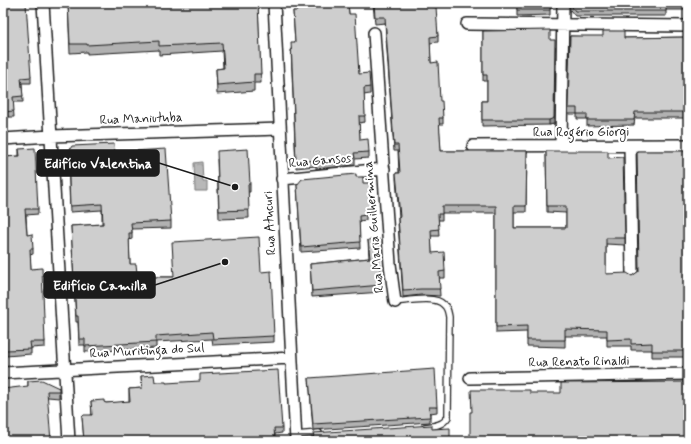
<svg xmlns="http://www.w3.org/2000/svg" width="691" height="444" viewBox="0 0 691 444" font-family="Mynerve,sans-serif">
	<defs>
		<pattern id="water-ripples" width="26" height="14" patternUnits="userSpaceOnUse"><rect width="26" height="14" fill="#b8b8b8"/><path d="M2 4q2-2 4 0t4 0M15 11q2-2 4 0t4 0" fill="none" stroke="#9e9e9e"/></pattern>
	</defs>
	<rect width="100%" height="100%" fill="#fff"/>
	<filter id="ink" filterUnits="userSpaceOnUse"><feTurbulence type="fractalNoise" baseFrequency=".025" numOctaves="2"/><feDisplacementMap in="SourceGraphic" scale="8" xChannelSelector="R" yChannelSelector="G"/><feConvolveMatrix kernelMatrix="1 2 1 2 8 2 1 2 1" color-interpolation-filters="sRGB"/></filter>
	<g filter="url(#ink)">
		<path fill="url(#water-ripples)" stroke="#7a7a7a" d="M202 162 203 181H207V191H195L194 163Z"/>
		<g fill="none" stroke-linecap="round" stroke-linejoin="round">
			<defs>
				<path id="lane" d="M395 302C407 301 436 295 444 305 448 308 448 312 449 317L448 417C443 425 435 426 425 427
					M295 435 319 433"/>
				<path id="street" d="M43 3 69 441
					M274 3 296 441
					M467 24 688 26
					M374 33 390 264 395 302
					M3 139 51 136 280 129
					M473 146 688 145
					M561 146 563 3
					M630 146 632 275
					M282 179 384 169
					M3 373 291 358
					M470 378 688 374"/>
			</defs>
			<use href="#lane" stroke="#1c1c1c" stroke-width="8"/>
			<use href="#street" stroke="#1c1c1c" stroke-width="14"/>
			<use href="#lane" stroke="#fff" stroke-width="5.5"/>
			<use href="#street" stroke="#fff" stroke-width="11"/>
		</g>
		<path fill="#b1b1b1" stroke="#1c1c1c" d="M3 3 31 77V83H22L23 102H13L14 117H4V125H3Z
			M68 3H258L261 83H254V91L217 94 216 69 223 68 222 51 159 55V50L87 54V52L70 53Z
			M296 3H348L349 14 359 74 370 87V94L364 95 365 122 359 123 360 140 369 152V158L355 159V165L316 169V166L296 168 291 49 295 42 293 11H297Z
			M373 3H433L438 36V42L430 43 431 63 443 118V124H439L441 151H527L526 212H514V228H566V213L547 212 546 151 608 158 625 238V245L606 244V274L632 276 639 271 688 151V357H652V350H631V346H607V336H565V347L527 346V332L496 333V213H442V220H438L439 236H431L432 253 445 271V278H439L440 296 421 295 403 297 398 223V217H399L396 179V173H399L398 151H394L385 23 375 24Z
			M517 3H552V8H550V15L517 16Z
			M569 3H688V10H666V16H575L570 10Z
			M483 31 550 40 554 124 549 125 482 126V101H487V81H483Z
			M570 36 624 38 688 37V118H635L634 125 587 126V119H577V114H568Z
			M19 149 38 209V214L26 215 27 235 33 249V254L30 255 31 269 45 342V347L31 348V354L6 356V347H3V157L19 156Z
			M115 152 171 221V228L132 229V239L129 240 130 264 137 273 144 277H173L261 272 274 336V342L213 345 212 339 156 342V348L85 352V345H79L78 322H76L71 226 102 224V210L70 212 68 158Z
			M217 159 250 184V192H248L249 218 219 219Z
			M356 177 363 183 371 208V213H366V220L359 221 360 248 301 252 297 185Z
			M368 240 382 285V292L312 297 310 264 369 258Z
			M141 376 155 382 166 383 282 428V433L275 434V441H84L82 417 92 415 91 401 104 402 106 403 129 402V389L142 388Z
			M309 378 437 407V412L430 413V422L313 430Z
			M28 381 59 388V398L48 397 28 386Z"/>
		<path fill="#909090" stroke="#1c1c1c" d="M555 46 554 124 549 125V120Z"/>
		<path fill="#cecece" stroke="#1c1c1c" d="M3 3H26L31 77 21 78 23 96 13 97 14 111 3 112 4 119H3Z
			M68 3H258L261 74H254V82L217 85 216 69 224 68 222 43 159 46V41L87 45V44H70Z
			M296 3H348L349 14H355L359 74 369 73 370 87 364 88 365 116H359L360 140 368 139 369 152 354 153 355 158 316 162 318 160 296 162 291 42H295L293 11H297Z
			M374 3H433V7H436L438 36 430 37 431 63 438 62 440 101H442L443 118H439L441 151H527L526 206H514V228H566V206H547L546 151H608V158L623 157 625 238H606V274L627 273 632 276 639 271 637 151H688V351H652V343L631 344V339L607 340V330L565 329V340H527V326L496 327V206H442V214H438L439 229 431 230 432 253 444 252 445 271 439 272 440 289H421L403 290 398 217H400L396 173H400L398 145H394L385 17H375Z
			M517 3H550V10H517Z
			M570 3H688V4H666V11H575L570 4Z
			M550 30V40H555L554 118 549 120H482V101H487V75H483V31Z
			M603 31H624V38L688 37V112H635L634 120H587V114H577V108H568L570 36H603Z
			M114 144 115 152 166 149 171 221 131 223 132 233H129L130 264H136L137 273H144V277H174L172 242 259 237 261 272 271 271 274 336 213 339 212 332 156 336V342L85 346V339H79L78 316H76L71 226 103 224 102 204 70 206 68 152 72 146Z
			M35 148 38 209H25L27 235 32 234 33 249H30L31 269 42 268 45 342H30L31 349 6 350V341L3 342V157L20 156 19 149Z
			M248 149 250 184H248L249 210 219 211 217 151Z
			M356 174V177H363V183H370L371 208H366V215L359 216 360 242 301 247 297 185 302 179Z
			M379 239 382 285 312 291 310 264 370 258 368 240Z
			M435 369 437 407H429L430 417 313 424 309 378Z
			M278 370 282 428H274L275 441H84L82 417 84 415H92L91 401 104 400V402L106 403 130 401 129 389 142 388 141 376 154 375 155 382H166V383L200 381V374Z
			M42 380 59 388V391H47L51 441H3V389L28 386V381Z
			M688 382V441H470V412H472L471 390H530V393H561V383Z
			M432 425V429L450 428V441H314L313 433Z"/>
	</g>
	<g text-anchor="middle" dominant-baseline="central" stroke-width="4" stroke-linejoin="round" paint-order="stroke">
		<g font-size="13" fill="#1c1c1c" stroke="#fff">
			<text transform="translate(141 119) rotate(-2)">Rua Maniutuba</text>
			<text x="581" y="132">Rua Rogério Giorgi</text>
			<text transform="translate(320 161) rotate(-5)">Rua Gansos</text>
			<text transform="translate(270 223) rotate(-93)">Rua Atucuri</text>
			<text transform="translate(374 227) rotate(-95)">Rua Maria Guilhermina</text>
			<text transform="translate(147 351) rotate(-3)">Rua Muritinga do Sul</text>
			<text transform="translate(579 362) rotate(-1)">Rua Renato Rinaldi</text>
		</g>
	</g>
	<path fill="none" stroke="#1c1c1c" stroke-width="1.5" d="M235 187L159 163M225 262L155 285"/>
	<g fill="#1c1c1c" stroke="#fff" stroke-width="1.5">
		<circle cx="235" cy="187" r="4"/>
		<circle cx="225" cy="262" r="4"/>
	</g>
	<g fill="#1c1c1c" stroke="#1c1c1c" stroke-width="1.5">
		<rect x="37" y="150" width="122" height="26" rx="4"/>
		<rect x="44" y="272" width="111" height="26" rx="4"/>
	</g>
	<g font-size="14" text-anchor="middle" font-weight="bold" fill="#fff">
		<text x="98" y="168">Edifício Valentina</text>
		<text x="100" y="290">Edifício Camilla</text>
	</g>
	<rect width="691" height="444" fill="none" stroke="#fff" stroke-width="16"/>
	<rect x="8" y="8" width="675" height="428" fill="none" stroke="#1c1c1c" stroke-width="1.5" filter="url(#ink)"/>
</svg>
